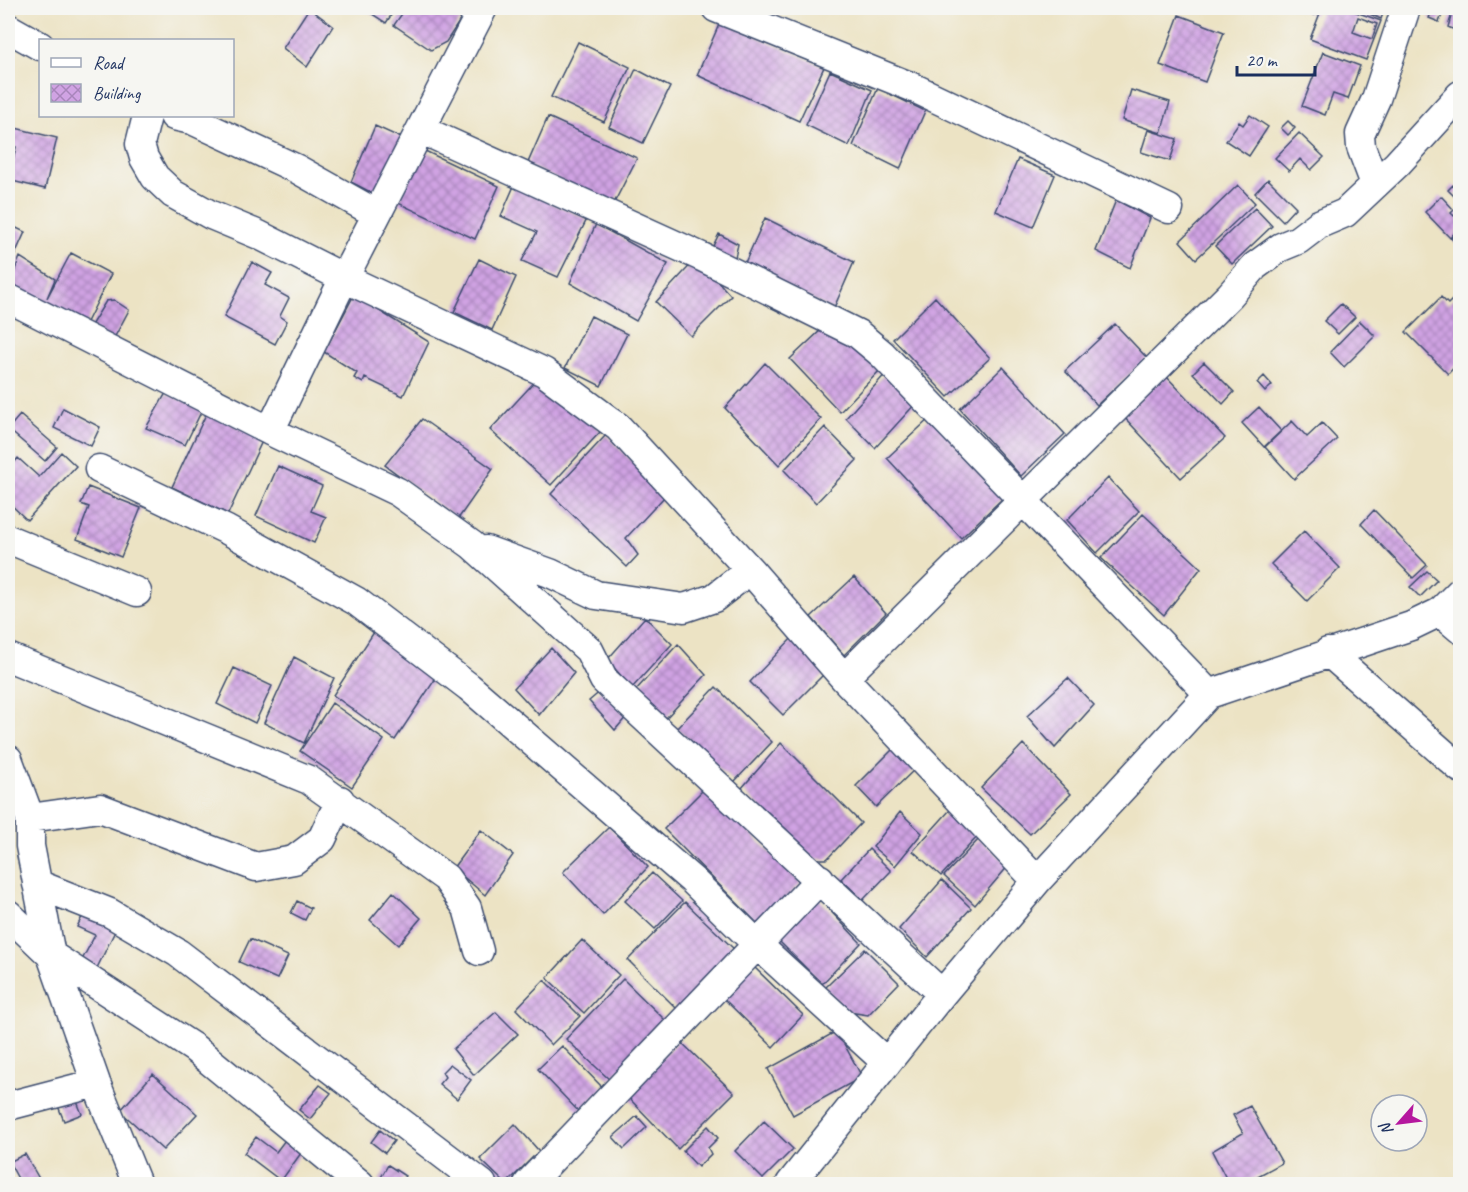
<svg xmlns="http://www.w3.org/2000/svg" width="1468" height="1192" viewBox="0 0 1468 1192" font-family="Caveat,sans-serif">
	<defs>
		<pattern id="building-cross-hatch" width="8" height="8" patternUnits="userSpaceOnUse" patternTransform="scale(1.5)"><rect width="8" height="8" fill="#d0a3e3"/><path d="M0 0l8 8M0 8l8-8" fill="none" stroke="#a885bb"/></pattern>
	</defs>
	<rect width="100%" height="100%" fill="#f6f6f2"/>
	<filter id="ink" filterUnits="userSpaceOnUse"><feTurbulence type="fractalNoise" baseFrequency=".0167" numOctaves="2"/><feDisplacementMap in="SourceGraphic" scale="12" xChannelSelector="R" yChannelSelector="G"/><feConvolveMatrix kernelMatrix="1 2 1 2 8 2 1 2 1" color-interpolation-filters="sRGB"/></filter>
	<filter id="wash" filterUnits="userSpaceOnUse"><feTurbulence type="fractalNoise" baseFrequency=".008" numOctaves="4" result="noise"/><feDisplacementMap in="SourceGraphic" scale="24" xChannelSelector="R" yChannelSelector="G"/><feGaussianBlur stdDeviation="1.35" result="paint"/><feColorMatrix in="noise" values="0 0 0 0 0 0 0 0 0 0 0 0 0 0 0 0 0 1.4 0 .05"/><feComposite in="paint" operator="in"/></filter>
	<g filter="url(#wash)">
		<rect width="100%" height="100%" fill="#ece3c4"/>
		<g id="blocks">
			<path fill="url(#building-cross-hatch)" fill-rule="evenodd" d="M309 8 333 26 307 67 283 48Z
				M363 8H396L386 23Z
				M406 8H468L446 42 431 50 394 25Z
				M1295 8H1317L1314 15Z
				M1322 8H1345L1381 21 1366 60 1310 39ZM1358 17 1377 24 1372 39 1353 32Z
				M1356 8 1378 15 1381 8H1385L1381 19Z
				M1433 8H1445L1439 22 1429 18Z
				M1453 10 1460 13V32L1448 27Z
				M1179 15 1224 32 1205 82 1160 65Z
				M721 20 824 67 799 121 697 75Z
				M578 42 630 67 604 122 551 97Z
				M1323 52 1360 66 1348 99 1333 94 1325 115 1302 106Z
				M636 69 670 87 643 143 609 127Z
				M830 71 872 90 849 146 806 125Z
				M878 88 925 111 900 169 853 146Z
				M1131 90 1170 102 1161 133 1122 120Z
				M1250 115 1268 127 1249 156 1226 141 1239 122 1243 125Z
				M548 117 637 158 613 205 527 165Z
				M1288 121 1295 128 1288 135 1281 128Z
				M375 126 406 140 380 197 351 182Z
				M11 127 57 138 45 189 8 180 16 147 8 144Z
				M1148 130 1177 139 1170 161 1141 152Z
				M1299 133 1324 157 1311 170 1300 159 1289 171 1275 158Z
				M423 150 499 186 475 239 398 203Z
				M1018 159 1055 175 1033 227 996 211Z
				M1268 179 1296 207 1283 221 1255 193Z
				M1238 185 1255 203 1196 259 1180 241Z
				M1453 185 1459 191 1454 196 1448 190Z
				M514 186 587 219 558 277 522 261 537 232 501 216Z
				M1441 196 1454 210 1451 213 1454 216 1460 210V227L1450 238 1425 212Z
				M1116 200 1150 218 1130 268 1096 251Z
				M1255 208 1272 226 1232 264 1215 246Z
				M765 218 854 262 833 310 744 265Z
				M8 224 25 232 8 270Z
				M596 224 668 264 636 321 570 283Z
				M1460 229V248L1451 238Z
				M719 234 738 244 734 262 711 250Z
				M71 253 111 274 85 326 8 287 20 257 55 279 47 298Z
				M697 258 731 296 691 336 656 302Z
				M479 259 516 277 492 330 454 312Z
				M252 262 272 273 265 285 289 298 280 316 287 321 275 344 224 317Z
				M1459 293 1460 361 1448 374 1406 332 1441 297 1448 304Z
				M354 295 429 342 403 396 365 378 363 383 354 378 357 373 324 352Z
				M935 297 990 358 948 397 893 339Z
				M114 300 129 310 112 342 90 327 106 301Z
				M1341 304 1355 317 1338 334 1324 321Z
				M591 316 627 334 601 386 565 368Z
				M1360 321 1375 336 1344 367 1330 352Z
				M1115 324 1147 358 1097 405 1065 371Z
				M821 330 868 356 881 369 840 412 790 359Z
				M1204 362 1234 392 1223 404 1193 373Z
				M765 363 821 419 779 465 725 408Z
				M1003 367 1065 434 1021 476 960 409Z
				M887 372 917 402 875 448 846 418Z
				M541 375 601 431 551 485 490 430Z
				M1165 375 1225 438 1181 478 1123 416Z
				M1264 376 1272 385 1265 392 1257 383Z
				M166 393 202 410 185 445 146 428Z
				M1259 407 1281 431 1264 447 1242 423Z
				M63 408 100 427 91 446 54 428Z
				M207 412 263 439 228 514 172 487Z
				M20 415 57 447 45 461 8 429Z
				M931 417 1003 498 961 538 887 458Z
				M422 419 493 469 458 519 385 465Z
				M1292 421 1307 437 1322 423 1337 439 1294 479 1265 447Z
				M825 427 857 460 816 503 784 470Z
				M606 435 666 495 626 538 638 555 627 567 551 494Z
				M61 452 76 466 27 520 8 502V470L18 458 39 477Z
				M278 466 322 486 311 511 326 517 314 543 256 516Z
				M1108 478 1139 511 1097 553 1067 520Z
				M88 487 141 508 121 557 77 539 89 507 81 504Z
				M1374 510 1427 565 1413 578 1361 524Z
				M1143 514 1201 568 1164 615 1101 558Z
				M1304 531 1340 568 1307 601 1271 564Z
				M1427 571 1437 580 1420 597 1410 587Z
				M854 577 886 613 844 655 811 617Z
				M645 617 672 644 632 688 607 660Z
				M376 629 438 675 395 740 333 695Z
				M793 637 826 672 783 715 750 682Z
				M678 644 706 675 666 718 635 691Z
				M551 648 574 673 539 715 514 688Z
				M294 657 334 678 304 743 264 723Z
				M234 668 272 686 255 723 217 704Z
				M1068 678 1094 705 1055 748 1027 716Z
				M716 687 772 742 734 782 677 728Z
				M602 690 627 716 615 730 589 701Z
				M332 703 384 740 352 787 300 751Z
				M781 743 861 823 827 859H814L741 789Z
				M898 744 919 765 876 807 856 786Z
				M1023 744 1071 794 1030 834 981 788Z
				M705 788 801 883 760 926 664 829Z
				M950 810 978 836 941 876 913 851Z
				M900 812 922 833 895 866 873 847Z
				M609 827 648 867 603 915 563 872Z
				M481 830 513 855 485 895 453 868Z
				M979 839 1009 865 975 905 944 876Z
				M869 849 891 871 863 900 841 879Z
				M652 873 682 901 655 929 625 901Z
				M942 880 971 908 927 957 899 929Z
				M393 892 421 918 398 945 370 920Z
				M817 897 861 943 822 984 776 938Z
				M297 901 311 908 305 920 291 913Z
				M685 902 735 950 680 1012 628 960Z
				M85 911 117 927 96 970 81 962 95 935 77 927Z
				M250 939 288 956 277 979 239 962Z
				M582 940 619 975 584 1013 547 978Z
				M865 949 899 983 868 1015 849 1012 825 988Z
				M751 964 803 1015 773 1047 720 995Z
				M623 979 665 1020 610 1080 566 1039Z
				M544 980 580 1016 551 1045 516 1009Z
				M496 1012 518 1034 474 1075 453 1049Z
				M837 1031 862 1077 793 1115 768 1069Z
				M679 1040 734 1093 678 1149 626 1095Z
				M562 1046 603 1088 579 1112 538 1069Z
				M450 1064 471 1080 457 1099 439 1084 445 1077 442 1072Z
				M153 1074 197 1114 163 1150 120 1111Z
				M320 1085 331 1093 310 1119 299 1110Z
				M74 1094 82 1114 64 1121 56 1101Z
				M1250 1106 1282 1163 1243 1184H1229L1212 1151 1243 1133 1233 1115Z
				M637 1116 647 1127 624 1149 613 1137Z
				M764 1121 793 1149 763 1179 735 1151Z
				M515 1124 539 1151 506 1184 480 1159Z
				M708 1126 718 1138 708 1148 711 1154 698 1167 683 1151Z
				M380 1130 394 1141 385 1153 371 1142Z
				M288 1136 304 1149 281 1181 244 1153 256 1137 276 1152Z
				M25 1154 42 1184H21L9 1162Z
				M388 1165 405 1176 399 1184H384L379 1181Z"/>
		</g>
	</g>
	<g filter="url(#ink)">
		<use href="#blocks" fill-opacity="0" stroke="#3a4a6d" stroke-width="1.5"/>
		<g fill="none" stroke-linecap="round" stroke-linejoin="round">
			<defs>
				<path id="minor" d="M716 8 912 87 1169 209
					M8 28 40 46
					M147 116 140 144 144 158 155 177 173 194 211 215 259 235 344 278 544 372 618 427 750 570 844 678 1037 881
					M174 116 192 120 297 169 377 214
					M422 130 702 257 858 334 882 354 1209 694
					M1375 184 1361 147 1360 134 1376 99 1406 8
					M8 298 270 431 398 492 472 545 589 650 604 680 942 994
					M270 431 344 278 483 8
					M99 469 227 530 356 601 469 687 692 880 759 946 887 1063
					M8 539 137 592
					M486 550 550 573 596 595 684 608 714 598 750 570
					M1440 612 1460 629
					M1328 652 1460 768
					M8 657 309 780 446 878 467 908 479 951
					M844 678 1230 295 1255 266 1281 247 1298 240 1319 224 1345 213 1397 164 1460 95
					M8 759 30 818V846L51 955 96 1083 137 1184
					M30 818 100 808 256 867 294 860 322 839 340 800
					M37 884 110 913 178 953 482 1184
					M8 914 51 955 194 1048 360 1184
					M8 1106 96 1083
					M528 1184 820 879
					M790 1184 942 994 1037 881 1209 694 1411 626 1440 612 1460 592"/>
			</defs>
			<use href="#minor" stroke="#3a4a6d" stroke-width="31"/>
			<use href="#minor" stroke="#fff" stroke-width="28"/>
		</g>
	</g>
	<rect width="1468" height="1192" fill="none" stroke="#f6f6f2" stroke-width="30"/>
	<rect x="39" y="39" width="195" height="78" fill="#f6f6f2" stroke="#9ea6b7" stroke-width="1.5"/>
	<rect x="51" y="58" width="30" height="9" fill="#ffffff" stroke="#9ea6b7" stroke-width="1.5"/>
	<text x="93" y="69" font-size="18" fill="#1b2f5e">Road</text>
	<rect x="51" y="84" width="30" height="18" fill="url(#building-cross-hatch)" stroke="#9ea6b7" stroke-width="1.5"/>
	<text x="93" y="99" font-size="18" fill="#1b2f5e">Building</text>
	<g transform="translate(1399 1123) rotate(242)"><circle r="28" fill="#f6f6f2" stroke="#9ea6b7" stroke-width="1.5"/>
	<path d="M0-4.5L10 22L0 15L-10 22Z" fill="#b5179e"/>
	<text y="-9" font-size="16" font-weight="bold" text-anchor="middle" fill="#1b2f5e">N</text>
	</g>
	<path d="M1237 66v9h78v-9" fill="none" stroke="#1b2f5e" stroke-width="3"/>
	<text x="1246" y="66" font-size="18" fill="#1b2f5e" stroke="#f6f6f2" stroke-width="4.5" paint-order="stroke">20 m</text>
</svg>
